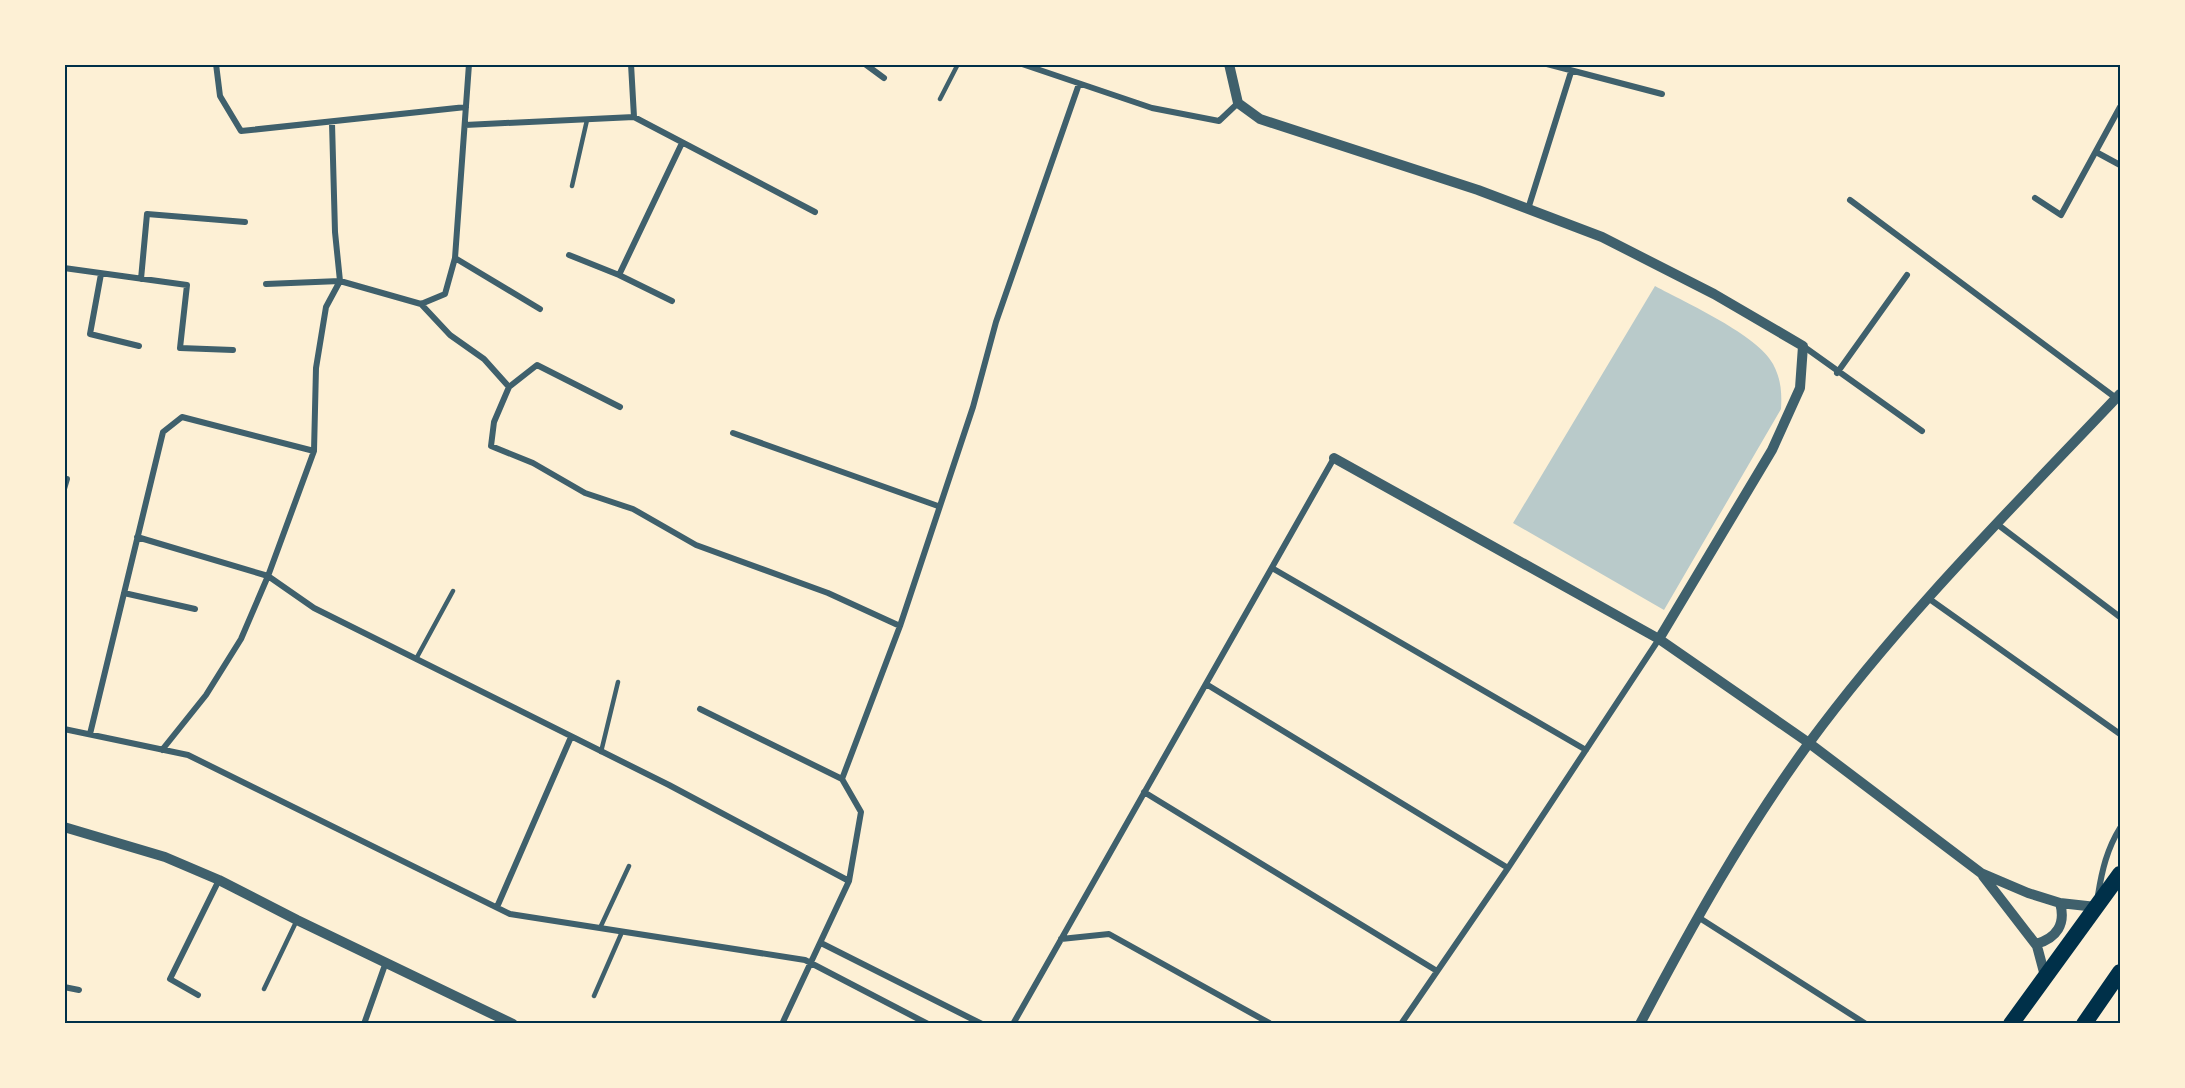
<svg xmlns="http://www.w3.org/2000/svg" width="2185" height="1088" viewBox="0 0 2185 1088" font-family="Signika,sans-serif">
	<rect width="100%" height="100%" fill="#fdf0d5"/>
	<path fill="#b9caca" d="M1655 286C1686 303 1758 335 1773 364 1781 379 1782 392 1781 409L1664 610 1513 523Z"/>
	<g fill="none" stroke-linecap="round" stroke-linejoin="round">
		<path stroke="#3f606c" stroke-width="4.5" d="M940 99 958 64
			M572 186 587 120
			M416 659 453 591
			M601 752 618 682
			M600 928 629 866
			M264 989 297 920
			M594 996 622 932"/>
		<path stroke="#3f606c" stroke-width="6" d="M216 64 220 96 241 131 466 107
			M631 64 634 117
			M865 64 884 78
			M1022 64 1152 108 1219 121 1238 103
			M1547 64 1662 94
			M465 125 634 117 815 212
			M2096 152 2120 165
			M2035 198 2061 215 2120 107
			M1850 200 2120 401
			M1528 209 1571 72
			M569 255 619 275 672 301
			M455 258 540 309
			M64 268 187 285 180 348 233 350
			M101 274 90 334 139 346
			M619 275 682 143
			M141 279 147 214 245 222
			M266 284 340 281 421 304 445 294 455 258 469 64
			M421 304 450 335 484 359 509 387 494 422 491 446 533 463 585 493 633 509 696 545 828 593 900 626
			M1803 346 1922 431
			M1837 373 1907 275
			M509 387 537 365 620 407
			M733 433 938 506
			M64 479H67L64 489
			M1997 524 2120 617
			M137 537 268 576 314 608 669 785 849 881
			M1272 568 1586 750
			M124 593 195 609
			M1928 598 2120 734
			M1206 684 1508 868
			M700 709 842 779
			M64 729 188 755 510 914 805 960 928 1024
			M90 734 163 432 182 417 314 451
			M162 750 206 695 241 639 268 576 314 451 316 368 326 307 340 281 335 232 332 123
			M1144 792 1437 971
			M2098 895C2102 870 2107 849 2120 828
			M497 907 571 737
			M1698 917 1866 1024
			M1061 939 1109 934 1271 1024
			M821 943 982 1024
			M64 987 79 990
			M198 995 170 979 219 880
			M364 1024 386 962
			M782 1024 849 881 861 812 842 779 900 626 973 407 996 322 1079 84
			M1013 1024 1334 458
			M1401 1024 1508 868 1659 639"/>
		<path stroke="#3f606c" stroke-width="10" d="M1229 64 1238 103 1260 119 1478 190 1602 237 1714 294 1803 346 1800 388 1772 450 1659 639
			M1334 458 1659 639 1809 743 1981 873 2028 893 2060 903 2096 907
			M64 827 165 857 219 880 297 920 513 1024
			M1983 876 2037 946 2045 976
			M2036 944C2057 938 2066 924 2060 903
			M1640 1024C1691 927 1744 832 1809 743 1901 618 2013 507 2120 394"/>
		<path stroke="#003049" stroke-width="16" d="M2011 1024 2120 874
			M2084 1024 2120 972"/>
	</g>
	<rect width="2185" height="1088" fill="none" stroke="#fdf0d5" stroke-width="132"/>
	<rect x="66" y="66" width="2053" height="956" fill="none" stroke="#003049" stroke-width="2"/>
</svg>
